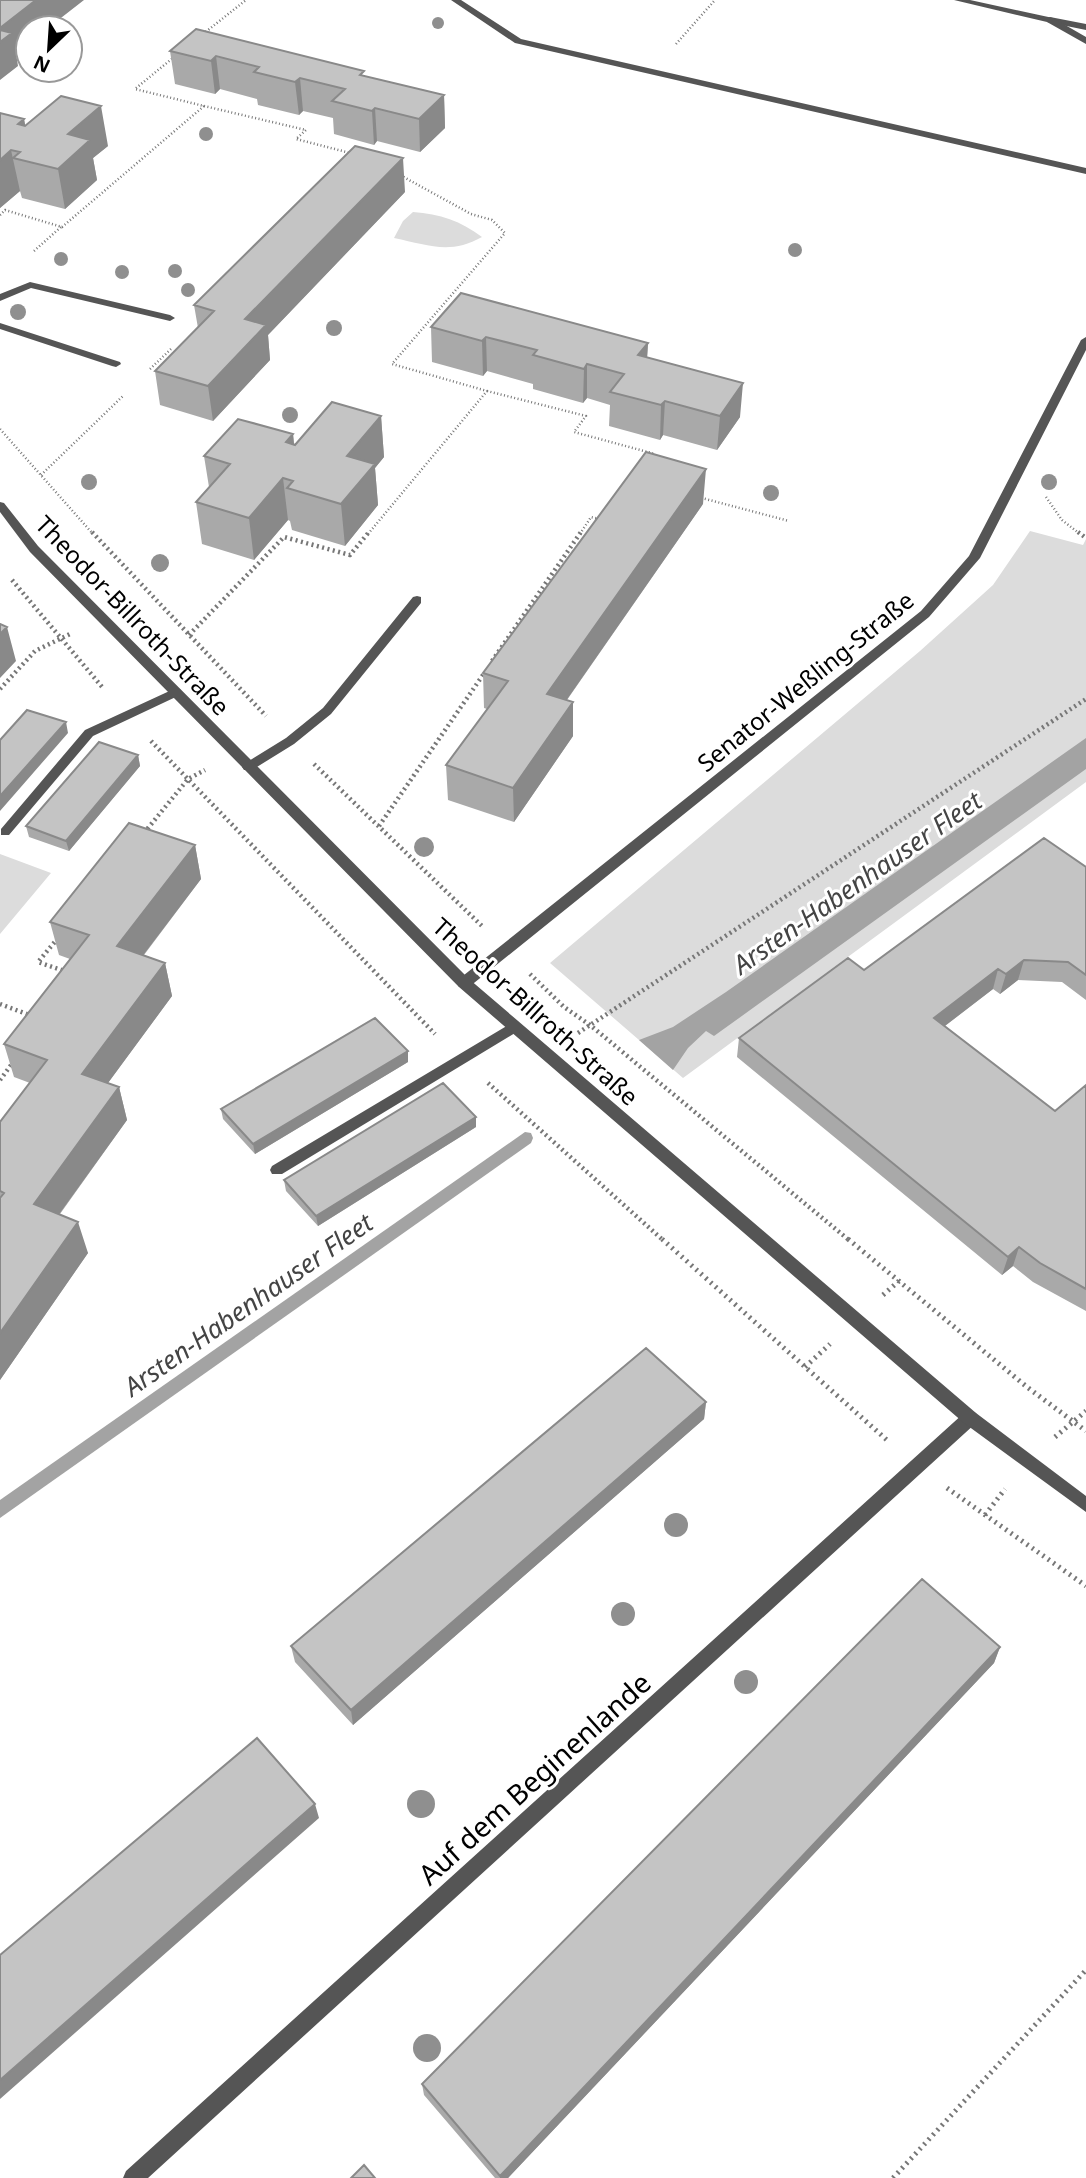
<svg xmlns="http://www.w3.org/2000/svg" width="1086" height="2178" viewBox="0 0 1086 2178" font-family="'Noto Sans',sans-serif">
	<rect width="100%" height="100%" fill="#fff"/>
	<path fill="#dcdcdc" d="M413 212C440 214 461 221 482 237 450 255 428 245 394 238L403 221Z
		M1030 531 1083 545 1086 539V782L683 1078 550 963 920 651 993 585Z
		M0 854 51 873 0 934Z"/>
	<path fill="#a3a3a3" d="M1086 738V769L714 1036 706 1031 688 1048 673 1070 639 1040 673 1027 726 992Z"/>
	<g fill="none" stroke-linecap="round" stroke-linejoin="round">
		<path fill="#a3a3a3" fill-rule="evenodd" d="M525 1132 531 1133 533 1138 531 1143 0 1518V1500Z"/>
		<path stroke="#777" stroke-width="2.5" stroke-dasharray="1 2.5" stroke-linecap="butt" d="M203 34 246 0
			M676 44 715 0
			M204 106 306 130 296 139 354 154
			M0 215 5 210 62 227 204 106 135 89 174 57
			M34 251 61 227
			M150 369 171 349
			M487 391 586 416 574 432 655 454 651 459
			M0 429 93 534
			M41 475 124 395
			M698 497 789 521
			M1046 497 1062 520 1080 534
			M368 534 487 391 392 364 505 233 492 220 471 214 400 175
			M580 534 591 517 603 520"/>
		<path stroke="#777" stroke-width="4.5" stroke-dasharray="2 3.5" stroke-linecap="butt" d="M92 532 266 716
			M1078 532 1086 538
			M12 580 103 688
			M189 635 284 537 350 555 369 532
			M492 661 581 532
			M0 689 35 651 70 634
			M151 741 435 1034
			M314 764 482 926
			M379 826 485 672
			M144 833 188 779 205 770
			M58 938 38 962 67 972
			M530 974 564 1007 590 1025 850 1241
			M0 1004 32 1016
			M578 1033 1086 699
			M0 1080 14 1061
			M488 1083 664 1241"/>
		<path stroke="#777" stroke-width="5" stroke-dasharray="2 4.5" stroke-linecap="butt" d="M662 1239 888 1441
			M848 1239 1027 1387 1086 1431
			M883 1295 899 1281
			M805 1367 830 1344
			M1055 1437 1086 1411
			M947 1488 1086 1586
			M985 1515 1005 1489
			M893 2178 1086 1970"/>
		<path fill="#555" fill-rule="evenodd" d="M451 0H461L521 39 1086 168V174L515 43Z
			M1050 17 1086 24V30L1047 22V18Z
			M30 282 170 315 175 318 170 321 31 288 0 301V294Z
			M0 323 120 362 121 364 116 367 112 366 0 329Z
			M417 596 421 597V603L331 714 294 744 252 770H244L242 767 244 764 286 738 323 708 413 597Z
			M176 688 180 689 182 692 180 695 93 736 9 835H1V829L85 730Z
			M515 1021 522 1026 520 1030 282 1174H272L270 1170 272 1166Z"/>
		<path fill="#555" fill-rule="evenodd" d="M954 0H970L1053 18 1086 37V44L1047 22Z
			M1086 337V350L980 558 929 617 469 987H459L457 983 459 979 921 611 969 556 1081 340Z
			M970 1411 976 1413 978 1418 976 1423 148 2178H123L126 2171 964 1413Z"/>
		<path fill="#555" fill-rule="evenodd" d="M0 502 4 503 38 546 469 979 976 1413 1086 1496V1512L964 1423 459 987 30 552 0 512Z"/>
	</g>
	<g fill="#8f8f8f">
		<circle cx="438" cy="23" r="6"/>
		<circle cx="206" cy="134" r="7"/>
		<circle cx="795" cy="250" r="7"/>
		<circle cx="61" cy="259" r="7"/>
		<circle cx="175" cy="271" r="7"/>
		<circle cx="122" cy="272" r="7"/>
		<circle cx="188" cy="290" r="7"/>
		<circle cx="18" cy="312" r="8"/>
		<circle cx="334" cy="328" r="8"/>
		<circle cx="290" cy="415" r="8"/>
		<circle cx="89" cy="482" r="8"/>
		<circle cx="1049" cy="482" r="8"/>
		<circle cx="771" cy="493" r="8"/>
		<circle cx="160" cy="563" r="9"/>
		<circle cx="424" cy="847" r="10"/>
		<circle cx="676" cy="1525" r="12"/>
		<circle cx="623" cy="1614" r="12"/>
		<circle cx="746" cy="1682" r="12"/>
		<circle cx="421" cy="1804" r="14"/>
		<circle cx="427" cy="2048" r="14"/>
	</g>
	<path fill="#a9a9a9" d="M170 51 365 76 444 95 445 128 420 152 377 141 374 145 334 134 333 118 303 111 299 115 258 105 257 99 220 89 215 94 175 84Z
		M0 113 24 119 25 126 108 146 93 158 97 180 65 209 22 198 20 191 0 208Z
		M405 192 268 335 270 360 213 421 160 405 155 371 198 328 194 305Z
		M431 327 648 343 647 357 740 417 717 450 663 435 660 440 609 426 610 405 587 398 583 403 533 389V384L487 371 483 376 432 362Z
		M381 416 384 457 375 468 378 505 345 546 292 530 290 521 288 520 254 560 202 544 196 502 209 487 204 456 293 434 294 444Z
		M703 504 567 700 573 736 514 822 448 800 446 765 487 709 484 708 483 673Z
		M138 755 140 766 69 851 29 837 26 826Z
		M195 845 201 879 144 955 165 963 172 996 108 1083 119 1087 127 1120 60 1214 88 1253 0 1380V1122L30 1083 14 1077 4 1044 70 959 59 955 50 922Z
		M1086 867V1000L1062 982 1018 980 1000 994 993 989 945 1026 1055 1111 1086 1085V1311L1033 1282 1013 1266 1002 1275 737 1057 739 1038 864 970Z
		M408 1062 255 1154 223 1119 221 1109Z
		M476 1127 318 1226 286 1191 284 1180Z
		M706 1402 704 1419 353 1725 295 1662 291 1646Z
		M1000 1647 994 1663 508 2178H495L424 2095 422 2084Z"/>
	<path fill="#898989" d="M36 0H84L48 28H28V44L16 53 18 66 0 80V28Z
		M216 56 220 89 215 94 211 61Z
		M300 78 303 111 299 115 295 82Z
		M444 95 445 128 420 152 419 119Z
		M101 106 108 146 93 158 97 180 65 209 58 169 68 134Z
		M375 108 377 141 374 145 372 111Z
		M24 119 32 159 18 124Z
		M11 150 20 191 0 208V160Z
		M403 158 405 192 268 335 270 360 213 421 208 386 245 319Z
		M486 337 487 371 483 376 482 341Z
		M648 343 646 377 638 355Z
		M587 364V398L583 403 584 369Z
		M743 383 740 417 717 450 720 416Z
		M665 401 663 435 660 440 661 405Z
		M381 416 384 457 375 468 378 505 345 546 341 504 347 456Z
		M293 434 297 475 286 442Z
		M706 469 703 504 547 728V694Z
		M283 478 288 520 254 560 249 518Z
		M7 627 16 661 0 678V634Z
		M573 702V736L514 822 513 788Z
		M66 722 68 733 0 811V796Z
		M138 755 140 766 69 851 66 841Z
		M195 845 201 879 125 979 117 946Z
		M1024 960 1018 980 1000 994 1006 974Z
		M165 963 172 996 91 1106 82 1074Z
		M998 969 993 989 929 1038 934 1018Z
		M408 1051V1062L255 1154 253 1144Z
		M119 1087 127 1120 44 1235 34 1204Z
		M476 1117V1127L318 1226 316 1216Z
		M78 1222 88 1253 0 1380V1333Z
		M1019 1247 1013 1266 1002 1275 1008 1257Z
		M706 1402 704 1419 353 1725 351 1710Z
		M1000 1647 994 1663 508 2178H500V2176Z
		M315 1804 319 1818 0 2099V2080Z"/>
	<path fill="#c4c4c4" stroke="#898989" stroke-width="2" d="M0 0H36L0 28Z
		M196 29 364 71 360 75 444 95 419 119 375 108 372 111 332 101 345 89 300 78 295 82 254 72 259 67 216 56 211 61 170 51Z
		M0 30 12 33 0 42Z
		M61 96 101 106 68 134 90 140 58 169 13 158 20 152 11 150 0 160V113L24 119 18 124 25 126Z
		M355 146 403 158 245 319 266 325 208 386 155 371 214 311 194 305Z
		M461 293 648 343 638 355 743 383 720 416 665 401 661 405 610 392 624 374 587 364 584 369 533 355 537 350 486 337 482 341 431 327Z
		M332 402 381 416 347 456 375 464 341 504 287 488 293 481 283 478 249 518 196 502 230 464 204 456 238 419 293 434 286 442 295 445Z
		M646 452 706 469 547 694 573 702 513 788 446 765 508 681 483 673Z
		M0 624 7 627 0 634Z
		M27 710 66 722 0 796V740Z
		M99 742 138 755 66 841 26 826Z
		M129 823 195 845 117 946 165 963 82 1074 119 1087 34 1204 78 1222 0 1333V1198L4 1193 0 1191V1122L47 1060 4 1044 89 935 50 922Z
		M1044 838 1086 867V975L1068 962 1024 960 1006 974 998 969 934 1018 1055 1111 1086 1085V1289L1040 1263 1019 1247 1008 1257 739 1038 848 958 864 970Z
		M375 1018 408 1051 253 1144 221 1109Z
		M443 1083 476 1117 316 1216 284 1180Z
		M646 1348 706 1402 351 1710 291 1646Z
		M922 1579 1000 1647 500 2176 422 2084Z
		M257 1738 315 1804 0 2080V1955Z
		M364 2165 375 2178H351Z"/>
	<g text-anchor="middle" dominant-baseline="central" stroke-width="6" stroke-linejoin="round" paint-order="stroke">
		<g font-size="24" fill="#000" stroke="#fff">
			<text transform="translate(133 615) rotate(46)">Theodor-Billroth-Straße</text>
			<text transform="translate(805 681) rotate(-39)">Senator-Weßling-Straße</text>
			<text transform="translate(536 1011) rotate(42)">Theodor-Billroth-Straße</text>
		</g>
		<g font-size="26" font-style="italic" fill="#444" stroke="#fff">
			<text transform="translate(857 882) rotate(-35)">Arsten-Habenhauser Fleet</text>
			<text transform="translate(248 1304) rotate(-35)">Arsten-Habenhauser Fleet</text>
		</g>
		<g font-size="28" fill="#000" stroke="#fff">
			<text transform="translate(534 1778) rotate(-42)">Auf dem Beginenlande</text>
		</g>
	</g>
	<g transform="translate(49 49) rotate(205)"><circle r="33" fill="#ffffff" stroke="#999999" stroke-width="2"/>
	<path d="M0-5L12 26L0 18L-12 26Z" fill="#000000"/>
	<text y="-10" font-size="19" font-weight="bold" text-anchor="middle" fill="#000000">N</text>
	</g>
</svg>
